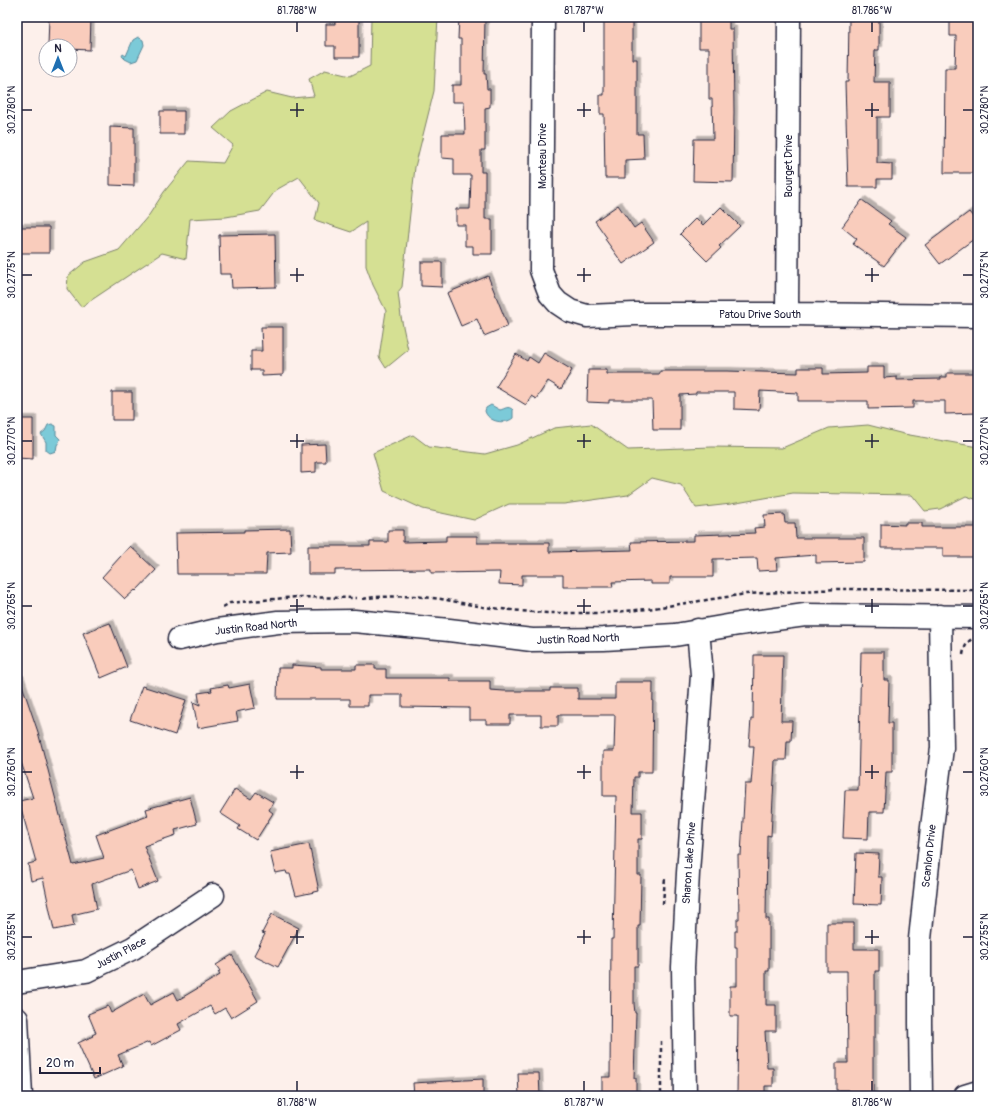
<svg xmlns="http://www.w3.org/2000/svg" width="995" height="1113" viewBox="0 0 995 1113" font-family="Pangolin,sans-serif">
	<defs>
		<filter id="shadow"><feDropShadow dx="3.5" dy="-3.5" stdDeviation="0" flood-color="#0004"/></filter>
	</defs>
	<rect width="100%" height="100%" fill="#fdf0eb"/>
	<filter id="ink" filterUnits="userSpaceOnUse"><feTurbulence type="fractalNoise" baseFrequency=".025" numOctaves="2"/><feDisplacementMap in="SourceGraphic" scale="8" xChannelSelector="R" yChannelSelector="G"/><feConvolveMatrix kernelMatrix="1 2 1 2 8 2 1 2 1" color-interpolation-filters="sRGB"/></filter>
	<g filter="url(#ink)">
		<path fill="#d5e093" stroke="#7c8167" d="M371 17H438L434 91 415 167 402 287 398 292 401 317 408 350 386 368 379 357 386 311 373 285 366 266V222L351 232 315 220 319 203 299 177 276 190 260 211 226 217 190 219 186 259 162 253 81 307 67 289 68 276 85 262 119 250 149 215 164 192 189 161 223 163 233 145 213 128 231 111 267 92 292 98 314 96 309 79 325 70 350 76 370 66Z
			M591 424 628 450 712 447 782 448 829 428 868 425 904 434 978 447V500L966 496 940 509 925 511 912 495 793 493 731 504 696 508 681 485 652 478 628 495 564 504H509L474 520 423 509 384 491 373 453 413 435 429 447 485 454 517 445 554 428Z"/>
		<path fill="#7bcad8" stroke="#578799" d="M138 37 143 40 144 45 137 60 131 62 125 59 122 56 123 54 126 56 133 40Z
			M491 405 500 410C505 409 508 405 513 410V418C505 425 488 422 485 411L486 408Z
			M52 424 56 426V435L60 439 59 442 57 445 56 451 50 453 46 450V442L41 434 45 431 48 425Z"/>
		<path fill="#f9ccbc" stroke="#22223b" filter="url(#shadow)" d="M49 17H91L90 50 70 49V46H48Z
			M335 17H359V57H335V46H326V24H335Z
			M459 17H485L484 74H486L487 89H490V107L485 108V150H481V172H485V219H492V254H473V246H465V225H456V209H470L471 175H454V159L442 158V134H465L464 102H452V85H461V39H458Z
			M607 17H632V59H637V134H643L644 159 625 160V178H605L604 114H600V95H604V18H607Z
			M699 17H729V29H733L734 112 733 182 693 181 694 139H713L712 99H709V48H699Z
			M853 17H879V50H875L874 82H890V117H877V163L892 164V179H877V187H848L845 82H848L849 20H853Z
			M950 17H978V173H944L945 68H955L956 36H950Z
			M160 111H184V134H160Z
			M110 127 134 128V186L110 185Z
			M862 200 891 221 888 224 906 237 884 266 853 244 857 239 842 227Z
			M618 205 634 228 641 223 654 242 623 264 605 239 607 238 595 221Z
			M721 207 740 226 719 246 721 248 707 261 680 234 696 218 703 225Z
			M969 212 978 223V236L940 264 925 245Z
			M17 227H49V253H17Z
			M275 234 276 287 232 288 231 274H220L219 235Z
			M421 262H442V287L421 286Z
			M488 276 508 326 484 336 477 319 461 326 447 293Z
			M261 327H283V375L262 376V370H251V351H262Z
			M544 353 572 370 561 389 548 381 536 399 531 396 526 405 496 387 516 354 527 361 529 357 538 363Z
			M867 367H884V378L897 377V380L941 379V377H947V373H978V413L945 414V401H913V408L868 409V401H798V393L760 391 759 410 734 409V392H696V394L680 395V430H653L652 400H609V403L587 402 588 370H607V374H660V371H727L798 373V368H823V374L867 373Z
			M112 392H132V420H112Z
			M17 419H33V459L17 458Z
			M325 444 326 462H316V472L301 473V445Z
			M784 514 785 523H795L796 538H864V562L816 563V555L776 558 777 570 758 571 757 558 713 559V577H670V584H651V581L612 582 613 587H563V575H522V585L499 584 500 572 431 573V569L335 570V574H308V546H370V542H388V530H403V542L446 541V536H477V543H549V552L632 550 631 542 694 541V535L755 533 754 528 765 527 764 515Z
			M905 523H922V527H978V557H943V548H881V524L905 525Z
			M290 529 291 552 267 553 266 574H177L176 533 244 532V530Z
			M130 546 156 570 136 591 135 590 125 599 102 577Z
			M110 623 127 667 101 678 83 633Z
			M861 652H884V680H889L888 723H892V772H886L884 812H869L868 839 843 838 845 790H858Z
			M754 655H783L781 721H792L791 741H787L786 760H775L771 836 767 835 766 919H769V971H766V1005H776V1031H765L767 1068H773V1086H765V1096H737L738 1016H730V986H737V947H735V931H737V919H739L738 855H741L745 784H751L754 746H749L751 719H753Z
			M292 665 321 667V669H356V665H375V669H386V678H450V681H490V690L504 691H550V688H578V699H615V682H653L652 772H638V777H634L633 812H642V839H638V875H641L640 926H638V966H634V1004L635 1013H636L634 1078H636V1096H602V1077H610L611 939H613L616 796H603V751H614L615 715H558V726H541V715H510V724H486V720H469V708L402 707V695H368V706H350V699H277L278 668H292Z
			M17 679H20L38 732 73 865 104 858 96 835 148 816 146 809 190 797 197 824 175 830 176 835 144 846 158 881 138 889 131 870 92 884 97 909 72 915 74 926 54 930 43 878 31 881 28 864 36 862 19 801 33 798 17 750Z
			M250 684 255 708 236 712 238 721 198 728 193 702 200 705 198 693 212 691 211 688 228 685 229 688Z
			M142 686 186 700 175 735 130 720Z
			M235 789 251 799 256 792 273 802 269 810 273 813 256 840 238 829 240 826 220 813Z
			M309 844 319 891 296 896 290 874H287L286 871 275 873 270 852Z
			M856 853 879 854 878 877H882L881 905 854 904Z
			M272 914 299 928 278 967 254 955 265 934 262 933Z
			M827 923H854V949H879V971H875V1037H873V1096H848V1090H836V1063H848L847 971H827Z
			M232 955 258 1001 231 1018 225 1008 215 1014 210 1006 178 1024 181 1030 151 1046 149 1042 118 1055 123 1066 94 1079 78 1043 93 1036 92 1035 96 1033 88 1014 108 1006 111 1013 144 994 150 1005 174 992 178 1000 220 975 218 972 220 971 216 965Z
			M518 1073H539L540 1096H519Z
			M483 1079V1096H414L413 1083Z"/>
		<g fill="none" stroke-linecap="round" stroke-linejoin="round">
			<defs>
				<path id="minor" d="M543 17 541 270 550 294 558 303 570 311 587 316 635 314H787L978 316
					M787 314 789 17
					M179 639 217 630 278 622 354 621 449 630 532 640 604 639 675 635 739 624 805 615 978 617
					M17 982 86 971 133 948 213 895
					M17 1019 21 1096
					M685 1096 683 967 688 873 702 675 698 630
					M921 1096 920 1023V939L932 827 942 748 940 616
					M965 1096 978 1092"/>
			</defs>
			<use href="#minor" stroke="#22223b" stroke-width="25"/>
			<path stroke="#22223b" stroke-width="2.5" stroke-dasharray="4 3" stroke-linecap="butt" d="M363 599 375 597 414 596 441 599 483 607 521 611 547 613H604L647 609 746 594 838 589 978 590
				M223 607 230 603 296 597 356 598
				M963 655C964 648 966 643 972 639
				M663 904 665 877
				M661 1041V1096"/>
			<use href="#minor" stroke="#fff" stroke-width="22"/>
		</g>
	</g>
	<path fill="none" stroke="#22223b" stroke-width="1.5" d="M297 22V32M584 22V32M872 22V32M297 103V117M584 103V117M872 103V117M22 110H32M290 110H304M577 110H591M865 110H879M963 110H973M297 268V282M584 268V282M872 268V282M22 275H32M290 275H304M577 275H591M865 275H879M963 275H973M297 434V448M584 434V448M872 434V448M22 441H32M290 441H304M577 441H591M865 441H879M963 441H973M297 599V613M584 599V613M872 599V613M22 606H32M290 606H304M577 606H591M865 606H879M963 606H973M297 765V779M584 765V779M872 765V779M22 772H32M290 772H304M577 772H591M865 772H879M963 772H973M297 930V944M584 930V944M872 930V944M22 937H32M290 937H304M577 937H591M865 937H879M963 937H973M297 1081V1091M584 1081V1091M872 1081V1091"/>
	<g text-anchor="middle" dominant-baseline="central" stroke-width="3" stroke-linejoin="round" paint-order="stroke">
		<g font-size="11" fill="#22223b" stroke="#fff">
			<text transform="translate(542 156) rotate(-90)">Monteau Drive</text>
			<text transform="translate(788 166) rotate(-90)">Bourget Drive</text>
			<text x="760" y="314">Patou Drive South</text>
			<text transform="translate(256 627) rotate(-6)">Justin Road North</text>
			<text transform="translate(578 639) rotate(-2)">Justin Road North</text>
			<text transform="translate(929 856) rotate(-84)">Scanlon Drive</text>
			<text transform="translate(689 863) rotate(-86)">Sharon Lake Drive</text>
			<text transform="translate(121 953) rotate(-28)">Justin Place</text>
		</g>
	</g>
	<rect width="995" height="1113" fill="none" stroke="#fff" stroke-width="44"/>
	<g transform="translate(58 58)"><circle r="19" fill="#ffffff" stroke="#a7a7b1"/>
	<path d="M0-3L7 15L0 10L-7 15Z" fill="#1f6fb2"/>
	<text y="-6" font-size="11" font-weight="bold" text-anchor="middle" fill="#22223b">N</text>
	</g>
	<path d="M40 1067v6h60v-6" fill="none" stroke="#22223b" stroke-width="2"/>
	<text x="46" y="1067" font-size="12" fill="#22223b" stroke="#ffffff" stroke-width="3" paint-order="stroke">20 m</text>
	<rect x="22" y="22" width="951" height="1069" fill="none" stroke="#22223b" stroke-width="1.5"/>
	<g font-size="10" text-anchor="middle" fill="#22223b">
		<text x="297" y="14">81.788°W</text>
		<text x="584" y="14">81.787°W</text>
		<text x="872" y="14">81.786°W</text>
		<text transform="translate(11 110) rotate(-90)" y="4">30.2780°N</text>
		<text transform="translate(984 110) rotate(-90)" y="4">30.2780°N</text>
		<text transform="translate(11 275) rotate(-90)" y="4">30.2775°N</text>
		<text transform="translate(984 275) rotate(-90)" y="4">30.2775°N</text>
		<text transform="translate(11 441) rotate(-90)" y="4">30.2770°N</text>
		<text transform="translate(984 441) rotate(-90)" y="4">30.2770°N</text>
		<text transform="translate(11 606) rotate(-90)" y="4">30.2765°N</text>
		<text transform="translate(984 606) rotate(-90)" y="4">30.2765°N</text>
		<text transform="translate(11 772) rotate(-90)" y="4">30.2760°N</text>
		<text transform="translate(984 772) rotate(-90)" y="4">30.2760°N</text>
		<text transform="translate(11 937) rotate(-90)" y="4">30.2755°N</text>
		<text transform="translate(984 937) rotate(-90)" y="4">30.2755°N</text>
		<text x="297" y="1106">81.788°W</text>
		<text x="584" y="1106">81.787°W</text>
		<text x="872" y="1106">81.786°W</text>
	</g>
</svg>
